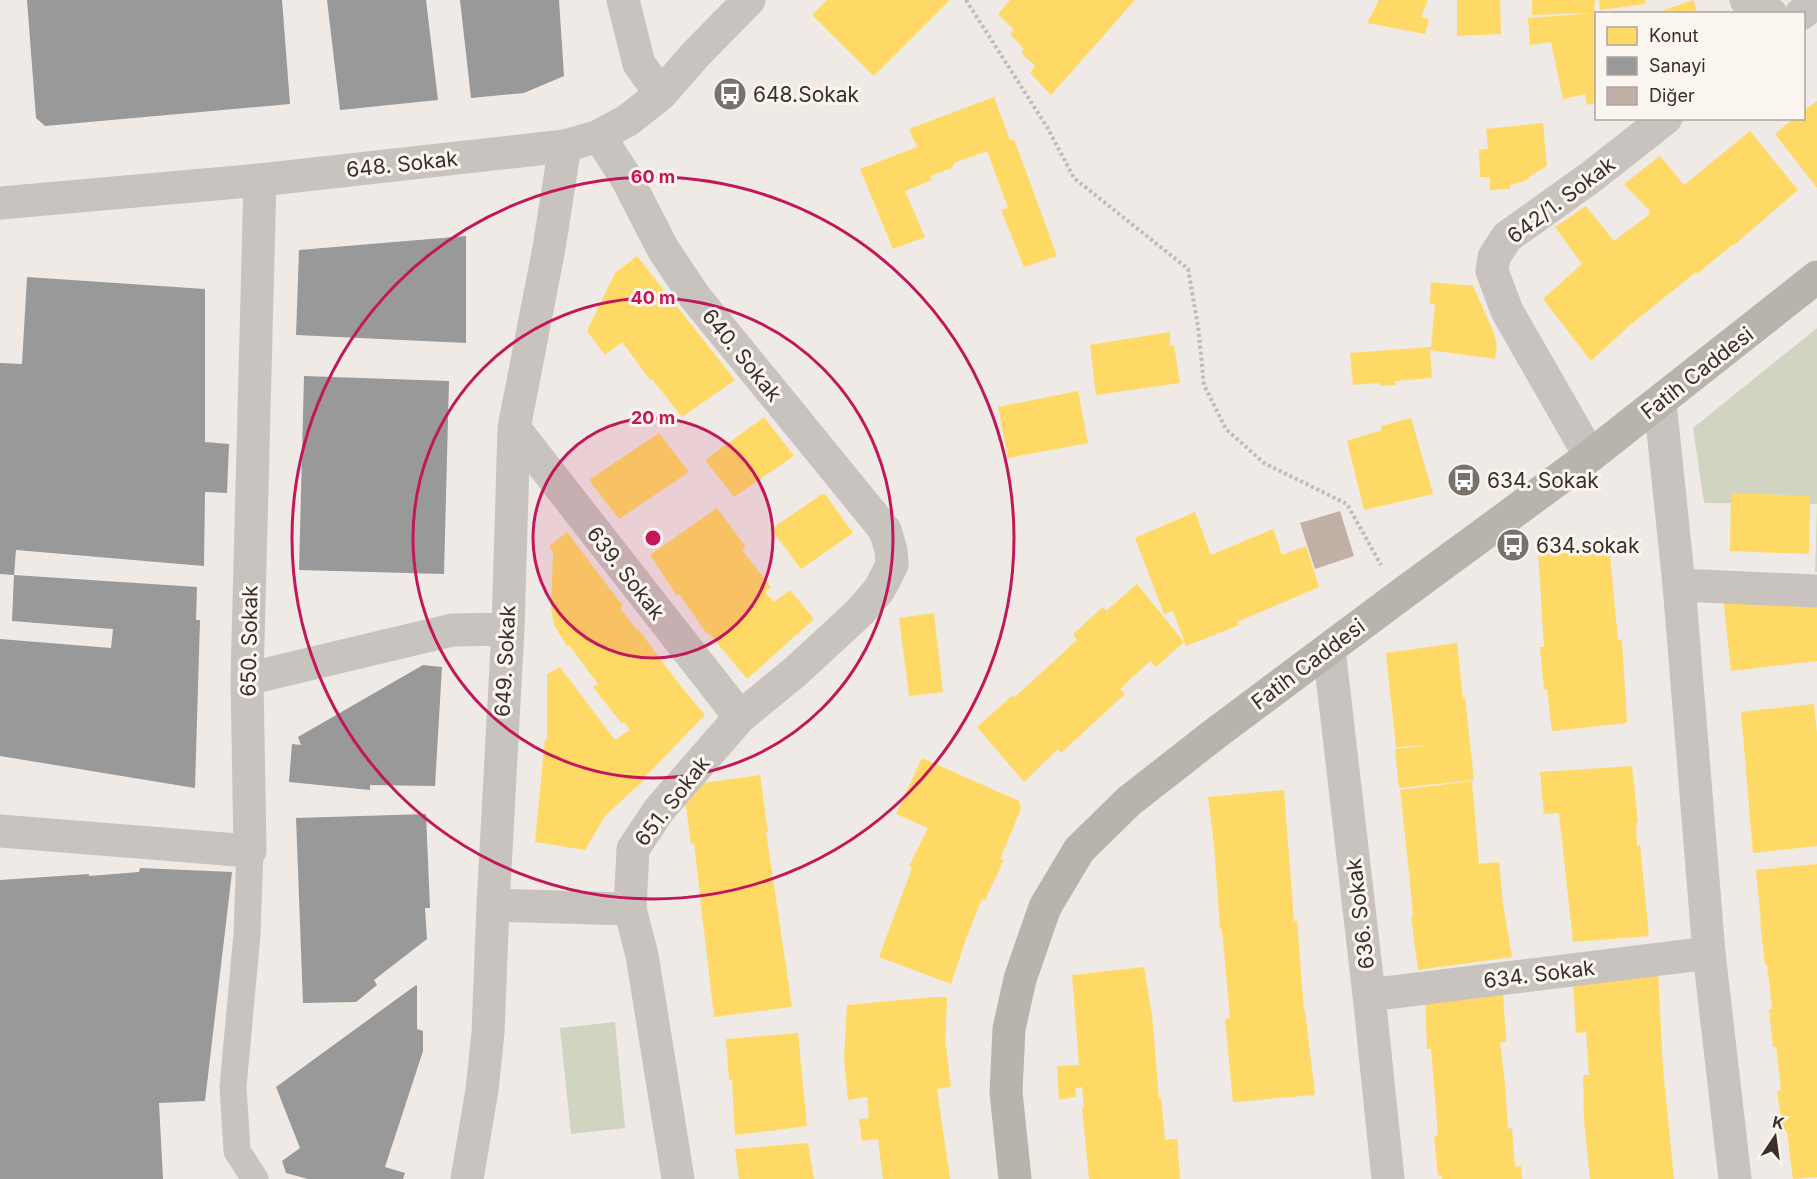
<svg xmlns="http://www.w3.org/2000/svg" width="1817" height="1179" viewBox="0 0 1817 1179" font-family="Inter,sans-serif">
	<rect width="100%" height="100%" fill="#efeae5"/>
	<path fill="#d0d4c0" d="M1817 328V572H1815L1817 504 1704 503 1693 428Z
		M615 1022 625 1128 571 1134 560 1028Z"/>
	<path fill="#ffd966" d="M827 0H950L874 76 812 15Z
		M1010 0H1135L1051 95 1030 73 1035 66 1021 53 1024 49 1010 34 1014 30 998 14Z
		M1379 0H1428L1421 17 1429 19 1425 34 1367 23Z
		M1457 0H1500L1501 34 1457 36Z
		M1532 0H1595L1594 13 1532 15Z
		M1599 0H1645V4L1600 10Z
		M1693 0 1698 14H1656V13Z
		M1596 13V103L1587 105 1585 94 1563 99 1551 42 1530 45 1528 18Z
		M994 97 1010 140 1014 139 1057 256 1024 267 1001 210 1008 208 987 151 954 163 952 168 930 176 932 180 905 191 925 237 893 249 860 169 917 147 909 129Z
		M1817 101V188L1775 134 1794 118H1804V111Z
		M1543 123 1547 166 1529 177 1530 179H1525V181L1510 185V189L1490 190V177H1480L1479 150 1488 149 1486 129Z
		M1750 131 1798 190 1733 246 1732 245 1697 274 1696 272 1630 325 1591 361 1543 299 1582 264 1555 227 1586 206 1614 241 1650 214 1648 213 1650 211 1624 184 1660 156 1684 185Z
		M637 256 735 380 682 417 652 379 650 380 622 342 605 355 587 331 615 273Z
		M1431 282 1473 286 1494 333 1497 346 1495 359 1430 350 1432 378 1395 381V385L1381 386 1380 383 1353 385 1350 353 1431 347 1435 304H1430Z
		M1170 332V346L1174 345 1180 383 1096 395 1090 345Z
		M1078 391 1088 443 1008 458 998 407Z
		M764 417 794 456 734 497 705 460Z
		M1411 418 1433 494 1364 510 1347 441 1382 430 1381 426Z
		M659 433 689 472 619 519 589 480Z
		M1731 493 1810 496 1809 554 1730 551Z
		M822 494 826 495 853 533 801 569 771 529Z
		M717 508 746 547 742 550 771 587 765 592 774 602 790 590 814 619 747 679 709 633 707 634 679 594 677 596 650 555Z
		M1195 512 1211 555 1273 529 1282 555 1306 546 1319 587 1237 622 1239 625 1186 646 1173 611 1164 614 1135 538Z
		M567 532 623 606 620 608 637 630H639L679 684 705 715 644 778 645 779 605 816 585 850 535 842 545 739H547V674L560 667 615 740 630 730 624 722 622 724 593 687 598 684 569 645 567 646 554 625 551 608 553 552 549 546Z
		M1609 545 1618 640 1622 639 1627 723 1552 731 1547 689 1544 690 1540 647H1544L1538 550Z
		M1137 584 1184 642 1156 667 1150 661 1120 689 1125 694 1061 753 1058 749 1024 782 977 727 1013 695 1015 697 1077 640 1073 634 1103 607 1106 611Z
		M1723 596H1817V661L1731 671Z
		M934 613 943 692 909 696 899 618Z
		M1457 643 1463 698 1465 697 1474 780 1399 788 1395 749 1430 745 1396 747 1386 653Z
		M1814 704 1817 733V846L1753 853 1741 712Z
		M922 758 1019 801 1021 809 1000 859 1004 860 985 900 982 899 967 936 951 984 879 957 912 868 909 866 928 828 896 814Z
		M1632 766 1638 822 1636 823 1637 846 1640 845 1649 936 1573 942 1559 813 1544 814 1540 772Z
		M760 775 768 832H766L792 1007 714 1017 694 843 691 844 683 786Z
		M1472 781 1479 864 1499 862 1503 904 1512 957 1418 970 1411 916H1413L1409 872 1400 790Z
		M1284 790 1294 921H1297L1304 1011H1305L1315 1095 1233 1102 1225 1019 1230 1018 1222 929H1220L1214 845 1208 797Z
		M1817 864V1177L1793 1179 1787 1132 1783 1133 1777 1091 1781 1090 1776 1046 1773 1047 1769 1009H1772L1767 965H1765L1760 922H1761L1756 870Z
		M1144 967 1152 1015 1159 1098H1161L1165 1140 1177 1139 1180 1179H1089L1082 1107H1084L1082 1087 1075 1088 1076 1097 1059 1100 1057 1066 1079 1065 1072 975Z
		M1658 972 1663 1068 1674 1179H1590L1584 1120 1583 1075H1589L1586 1032 1576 1033 1573 978Z
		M1503 993 1506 1042H1500L1505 1083 1508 1129 1512 1128 1515 1167 1521 1166 1522 1179H1442L1441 1175 1438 1176 1434 1136 1438 1135 1431 1049H1427L1425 1000Z
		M933 997H947L945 1047 946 1046 951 1087 937 1089 950 1179H883L878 1139 862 1141 859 1119 869 1118 867 1097 848 1100 844 1058 847 1005Z
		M798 1033 807 1126 735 1135 732 1080H729L726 1039Z
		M808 1143 814 1179H739L735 1149Z"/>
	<path fill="#999" d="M27 0H282L290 104 45 126 36 118Z
		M327 0H426L438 100 340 110Z
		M460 0H559L564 76 524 93 471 98Z
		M466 236V343L296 335 299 250Z
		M27 277 205 289V442L229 444 227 493 205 492 204 566 16 550 14 575 0 574V363L22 364Z
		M304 376 449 381 444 574 299 570Z
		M14 575 197 587 196 620H200L195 788 0 756V639L111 648 113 629 12 621Z
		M423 665 442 667 435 786 370 785V790L289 782 292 744 301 745 298 737Z
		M426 814 430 908H425L427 939 374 980 377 985 356 1002 303 1003 296 818Z
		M140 868 232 872 205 1101 159 1103 163 1179H0V880L89 874V876L139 872Z
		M416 985 417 986V1029L423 1031V1051L385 1167 405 1173 403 1179H308L286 1173 282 1161 300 1148 276 1087Z"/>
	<path fill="#c2b0a7" d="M1340 511 1354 556 1315 569 1300 523Z"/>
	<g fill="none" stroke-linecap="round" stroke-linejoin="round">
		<path stroke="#c1bbb6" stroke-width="4" stroke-dasharray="3 3" stroke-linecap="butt" d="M966 0 1047 127 1074 178 1188 269 1198 326 1204 385 1226 429 1264 463 1347 504 1381 565"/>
		<path stroke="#c8c3be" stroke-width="27" d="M250 851 247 934 233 1087 237 1151 255 1179"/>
		<path stroke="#c8c3be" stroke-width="33" d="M623 0 639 64 661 94
			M1746 0 1771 14
			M1801 14 1817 1
			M599 136 627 179 663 249 695 297 885 530 891 550 892 565 879 590 860 612 795 672 740 717 659 810 633 849 630 909 642 955 678 1179
			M1660 402 1679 585 1709 953 1735 1179
			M514 428 740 717
			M1590 456 1507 311 1492 271 1494 257 1507 237 1591 177 1666 118
			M1679 585 1817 591
			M1329 649 1369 995 1388 1179
			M247 679 452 630 508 629
			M0 831 250 851 247 679 260 180
			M493 905 630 909
			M1369 995 1709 953
			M467 1179 482 1090 488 1033 493 905 508 629 514 428 549 248 565 146"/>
		<path stroke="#c8c3be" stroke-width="33" d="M0 203 260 180 565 146 599 136 628 120 661 94 695 55 749 0"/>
		<path stroke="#b9b3ae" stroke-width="33" d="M1015 1179 1006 1092 1009 1029 1020 979 1045 907 1079 850 1129 801 1216 733 1398 597 1590 456 1817 277"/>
	</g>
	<circle cx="653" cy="538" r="120" fill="#c2185b" fill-opacity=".12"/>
	<g fill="none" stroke="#c2185b" stroke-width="3">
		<circle cx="653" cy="538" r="120"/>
		<circle cx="653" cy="538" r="240"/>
		<circle cx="653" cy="538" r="361"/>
	</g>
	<defs>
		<symbol id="bus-disc" viewBox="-11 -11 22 22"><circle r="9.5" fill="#79716c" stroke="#faf5ee"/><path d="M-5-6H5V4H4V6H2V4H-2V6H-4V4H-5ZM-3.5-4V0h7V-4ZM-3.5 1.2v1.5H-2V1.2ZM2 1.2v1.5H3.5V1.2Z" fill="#fff"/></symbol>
	</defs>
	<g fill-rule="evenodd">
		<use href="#bus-disc" x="711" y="75" width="38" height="38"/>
		<use href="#bus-disc" x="1445" y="461" width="38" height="38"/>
		<use href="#bus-disc" x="1494" y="526" width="38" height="38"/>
	</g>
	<g text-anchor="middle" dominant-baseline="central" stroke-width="6" stroke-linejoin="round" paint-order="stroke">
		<g font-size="21" fill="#3a302b" stroke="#faf5ee" text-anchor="start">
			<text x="753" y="94">648.Sokak</text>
			<text x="1487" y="480">634. Sokak</text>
			<text x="1536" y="545">634.sokak</text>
		</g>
		<g font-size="21" fill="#3a302b" stroke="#faf5ee">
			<text transform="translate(402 164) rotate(-6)">648. Sokak</text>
			<text transform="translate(1561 200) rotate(-37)">642/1. Sokak</text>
			<text transform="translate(742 355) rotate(51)">640. Sokak</text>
			<text transform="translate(1697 373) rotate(-38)">Fatih Caddesi</text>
			<text transform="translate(626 573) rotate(52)">639. Sokak</text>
			<text transform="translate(249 641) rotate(-89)">650. Sokak</text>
			<text transform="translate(505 661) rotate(-87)">649. Sokak</text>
			<text transform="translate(1308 664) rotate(-37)">Fatih Caddesi</text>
			<text transform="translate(672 801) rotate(-52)">651. Sokak</text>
			<text transform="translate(1360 914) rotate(-97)">636. Sokak</text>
			<text transform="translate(1539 974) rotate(-7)">634. Sokak</text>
		</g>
	</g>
	<circle cx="653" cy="538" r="9" fill="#c2185b" stroke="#faf5ee" stroke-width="3"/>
	<g font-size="18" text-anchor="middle" font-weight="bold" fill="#c2185b" stroke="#faf5ee" stroke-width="6" stroke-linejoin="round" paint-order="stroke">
		<text x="653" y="183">60 m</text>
		<text x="653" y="304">40 m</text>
		<text x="653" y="424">20 m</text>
	</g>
	<rect x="1595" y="12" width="210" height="108" fill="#faf5ee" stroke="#ada6a0" stroke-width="1.5"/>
	<rect x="1607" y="27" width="30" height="18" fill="#ffd966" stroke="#ada6a0" stroke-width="1.5"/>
	<text x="1649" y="42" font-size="18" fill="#3a302b">Konut</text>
	<rect x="1607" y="57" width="30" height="18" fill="#999999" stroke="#ada6a0" stroke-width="1.5"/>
	<text x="1649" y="72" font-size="18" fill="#3a302b">Sanayi</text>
	<rect x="1607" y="87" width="30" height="18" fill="#c2b0a7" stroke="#ada6a0" stroke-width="1.5"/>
	<text x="1649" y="102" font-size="18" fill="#3a302b">Diğer</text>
	<g transform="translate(1775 1137) rotate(13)" stroke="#faf5ee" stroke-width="4.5" paint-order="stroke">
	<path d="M0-4.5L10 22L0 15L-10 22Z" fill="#3a302b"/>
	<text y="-9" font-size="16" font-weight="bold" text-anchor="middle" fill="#3a302b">K</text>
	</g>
</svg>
